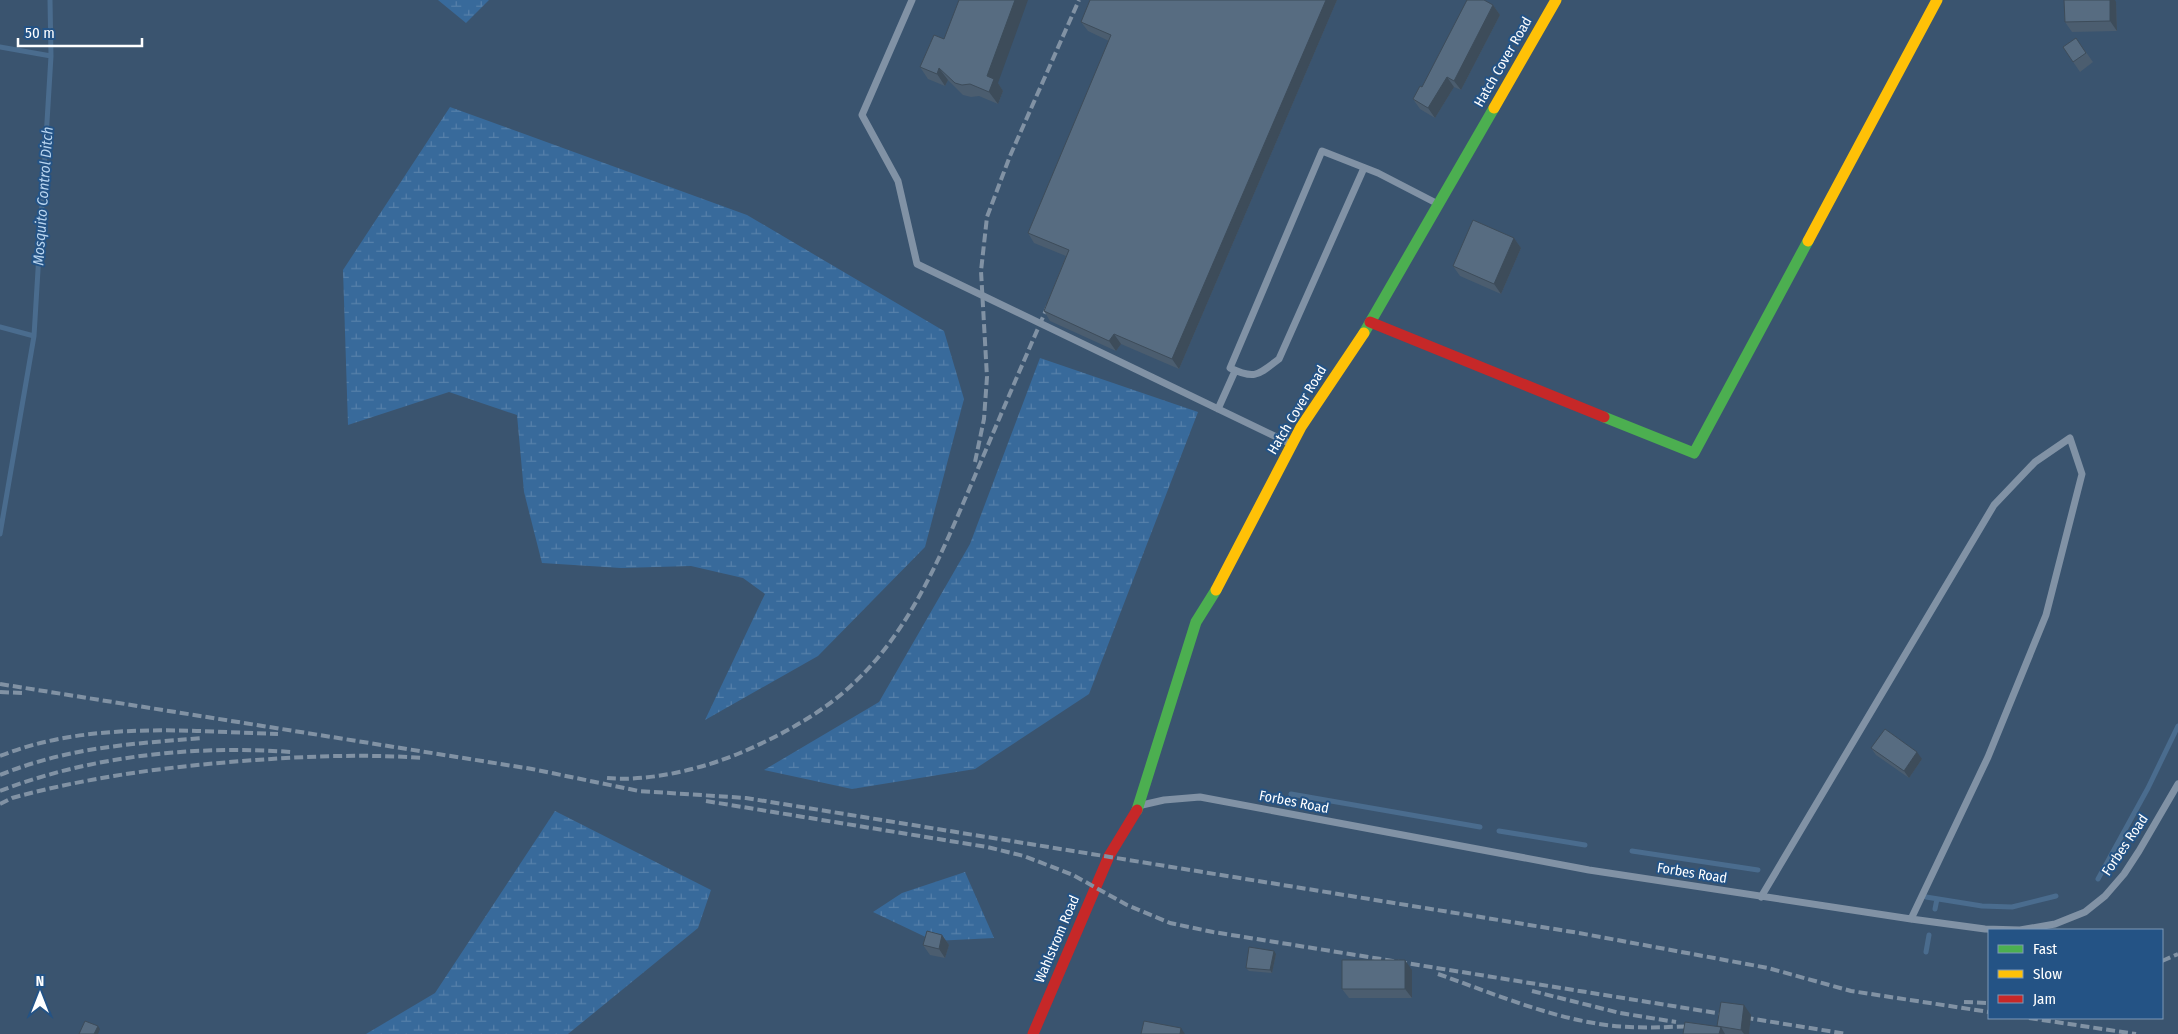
<svg xmlns="http://www.w3.org/2000/svg" width="2178" height="1034" viewBox="0 0 2178 1034" font-family="'Fira Sans Condensed',sans-serif">
	<defs>
		<pattern id="wetland-marsh" width="20" height="14" patternUnits="userSpaceOnUse" patternTransform="scale(1.25)"><rect width="20" height="14" fill="#386a9b"/><path d="M1 5h8M5 5V1M11 12h8M15 12V8" fill="none" stroke="#5680aa"/></pattern>
	</defs>
	<rect width="100%" height="100%" fill="#3a546f"/>
	<path fill="url(#wetland-marsh)" d="M438 0H489L466 23Z
		M450 107 747 215 944 331 964 399 925 547 818 656 705 720 765 594 743 578 691 566 621 568 542 563 524 492 517 415 449 392 348 425 343 270Z
		M1040 358 1198 412 1089 694 975 769 852 789 764 770 879 702 970 544Z
		M555 811 711 890 698 928 568 1034H366L435 993Z
		M965 872 994 938 934 941 873 912 902 893Z"/>
	<g fill="none" stroke-linecap="round" stroke-linejoin="round">
		<path stroke="#4a6c8e" stroke-width="5" d="M0 47 51 56
			M0 327 34 336
			M0 534 34 336 51 56 50 0
			M1291 794 1480 827
			M1499 831 1585 845
			M1632 851 1758 870
			M2098 879 2148 788 2178 726
			M1926 897 1982 906 2012 907 2056 896
			M1935 909 1937 899
			M1926 952 1929 935"/>
		<path stroke="#8192a5" stroke-width="7" d="M912 0 862 115 898 181 917 264 1291 444
			M1364 168 1279 359C1258 375 1255 380 1230 368L1322 151 1378 173 1438 204
			M1218 409 1235 371
			M1142 805 1164 800 1200 797 1589 870 1911 919 1985 929 2020 930 2055 924 2085 912 2105 896 2124 874 2139 851 2178 784
			M1761 897 1994 505 2035 462 2070 438 2082 474 2046 615 1988 757 1911 919"/>
		<path stroke="#4caf50" stroke-width="11" d="M1364 333 1494 108
			M1604 417 1694 453 1808 241
			M1137 810 1196 622 1216 590"/>
		<path stroke="#ffc107" stroke-width="11" d="M1494 108 1556 0
			M1808 241 1937 0
			M1216 590 1301 427 1364 333"/>
		<path stroke="#c62828" stroke-width="11" d="M1370 322 1604 417
			M1033 1034 1109 856 1137 810"/>
		<path stroke="#8192a4" stroke-width="4" stroke-dasharray="9 4" stroke-linecap="butt" d="M975 462 984 419 987 377 981 271 987 217 1010 156 1079 0
			M0 684 532 769 639 791 746 798 1579 933 1768 968 1851 991 1989 1012
			M0 692 22 693
			M0 756C88 721 185 731 278 734
			M0 775C69 747 130 744 203 738
			M607 778C648 782 702 769 740 753 780 736 823 713 855 682 913 627 943 550 974 478 999 419 1024 360 1050 301
			M0 791C90 756 194 745 291 752
			M706 801 987 847 1024 856 1073 875 1127 905 1170 923 1213 932 1847 1034
			M0 804 12 798C92 776 173 766 256 760 311 756 367 754 423 758
			M2162 961 2178 954
			M1438 974C1492 993 1548 1017 1606 1025 1636 1029 1666 1027 1697 1026
			M1532 991 1620 1013 1676 1022
			M1964 1002 1989 1003
			M2029 1018 2136 1034"/>
	</g>
	<path fill="#4b5d6f" d="M1337 0 1179 369 1121 344 1116 351 1050 321 1044 311 1066 256 1034 243 1028 233 1109 41 1088 31 1081 22Z
		M2116 2 2117 31 2072 32 2065 22Z
		M1493 5 1500 15 1461 90 1454 87 1435 118 1420 109 1413 99Z
		M934 35 998 83 1003 91 998 104 979 96 971 97 963 95 948 80 945 86 928 79 920 67Z
		M2076 38 2093 62 2080 72 2063 47Z
		M1514 238 1521 248 1501 294 1460 276 1453 266Z
		M1871 748 1922 759 1909 778 1876 755Z
		M942 935 949 945 945 958 930 955 923 945Z
		M1276 954 1272 973 1249 971 1246 968Z
		M1412 970V998H1349L1342 989Z
		M1751 1015 1749 1034H1683L1718 1027Z"/>
	<path fill="#3d4c5a" d="M1015 0H1028L998 83 1003 91 998 104 989 92 987 76Z
		M1326 0H1337L1179 369 1172 359Z
		M2110 0H2115L2116 2 2117 31 2110 21Z
		M1493 5 1500 15 1461 90 1454 81Z
		M939 68 948 80 945 86 937 74Z
		M1447 77 1454 87 1435 118 1428 108Z
		M1514 238 1521 248 1501 294 1494 284Z
		M1114 334 1121 344 1116 351 1109 341Z
		M1917 752 1922 759 1909 778 1904 771Z
		M942 935 949 945 945 958 939 949Z
		M1274 951 1276 954 1272 973 1270 970Z
		M1405 960 1412 970V998L1405 989Z
		M1744 1005 1751 1015 1749 1034H1744L1741 1030Z
		M98 1026 100 1029 98 1034H94Z
		M1721 1027 1725 1034H1719Z
		M1181 1028 1185 1034H1180Z"/>
	<path fill="#576c81" stroke="#3d4c5a" d="M959 0H1015L987 76 994 79 989 92 970 84 962 85 955 83 939 68 937 74 920 67 934 35 944 39Z
		M1090 0H1326L1172 359 1114 334 1109 341 1044 311 1069 250 1028 233 1111 35 1081 22Z
		M1467 0H1484L1493 5 1454 81 1447 77 1428 108 1413 99 1420 86 1422 87Z
		M2064 0H2110V21L2065 22Z
		M2076 38 2086 53 2073 62 2063 47Z
		M1473 220 1514 238 1494 284 1453 266Z
		M1885 729 1917 752 1904 771 1871 748Z
		M927 931 942 935 939 949 923 945Z
		M1249 947 1274 951 1270 970 1246 968Z
		M1342 960H1405V989H1342Z
		M1721 1002 1744 1005 1741 1030 1717 1026Z
		M85 1021 98 1026 94 1034H79Z
		M1144 1021 1181 1028 1180 1034H1141Z
		M1685 1022 1721 1027 1719 1034H1683Z"/>
	<g text-anchor="middle" dominant-baseline="central" stroke-width="4" stroke-linejoin="round" paint-order="stroke">
		<g font-size="14" fill="#fff" stroke="#245385">
			<text transform="translate(1503 62) rotate(-60)">Hatch Cover Road</text>
			<text transform="translate(1297 410) rotate(-59)">Hatch Cover Road</text>
			<text transform="translate(1294 802) rotate(11)">Forbes Road</text>
			<text transform="translate(2125 845) rotate(-56)">Forbes Road</text>
			<text transform="translate(1692 873) rotate(9)">Forbes Road</text>
			<text transform="translate(1057 939) rotate(-67)">Wahlstrom Road</text>
		</g>
		<g font-size="15" font-style="italic" fill="#b9d5f0" stroke="#245385">
			<text transform="translate(43 196) rotate(-86)">Mosquito Control Ditch</text>
		</g>
	</g>
	<rect x="1988" y="929" width="175" height="90" fill="#245385" stroke="#7c98b6"/>
	<rect x="1998" y="945" width="25" height="8" fill="#4caf50" stroke="#7c98b6"/>
	<text x="2033" y="954" font-size="15" fill="#ffffff">Fast</text>
	<rect x="1998" y="970" width="25" height="8" fill="#ffc107" stroke="#7c98b6"/>
	<text x="2033" y="979" font-size="15" fill="#ffffff">Slow</text>
	<rect x="1998" y="995" width="25" height="8" fill="#c62828" stroke="#7c98b6"/>
	<text x="2033" y="1004" font-size="15" fill="#ffffff">Jam</text>
	<g transform="translate(40 994)" stroke="#245385" stroke-width="4" paint-order="stroke">
	<path d="M0-4L9 19L0 12L-9 19Z" fill="#ffffff"/>
	<text y="-8" font-size="14" font-weight="bold" text-anchor="middle" fill="#ffffff">N</text>
	</g>
	<path d="M18 38v8h124v-8" fill="none" stroke="#ffffff" stroke-width="2.5"/>
	<text x="25" y="38" font-size="15" fill="#ffffff" stroke="#245385" stroke-width="4" paint-order="stroke">50 m</text>
</svg>
